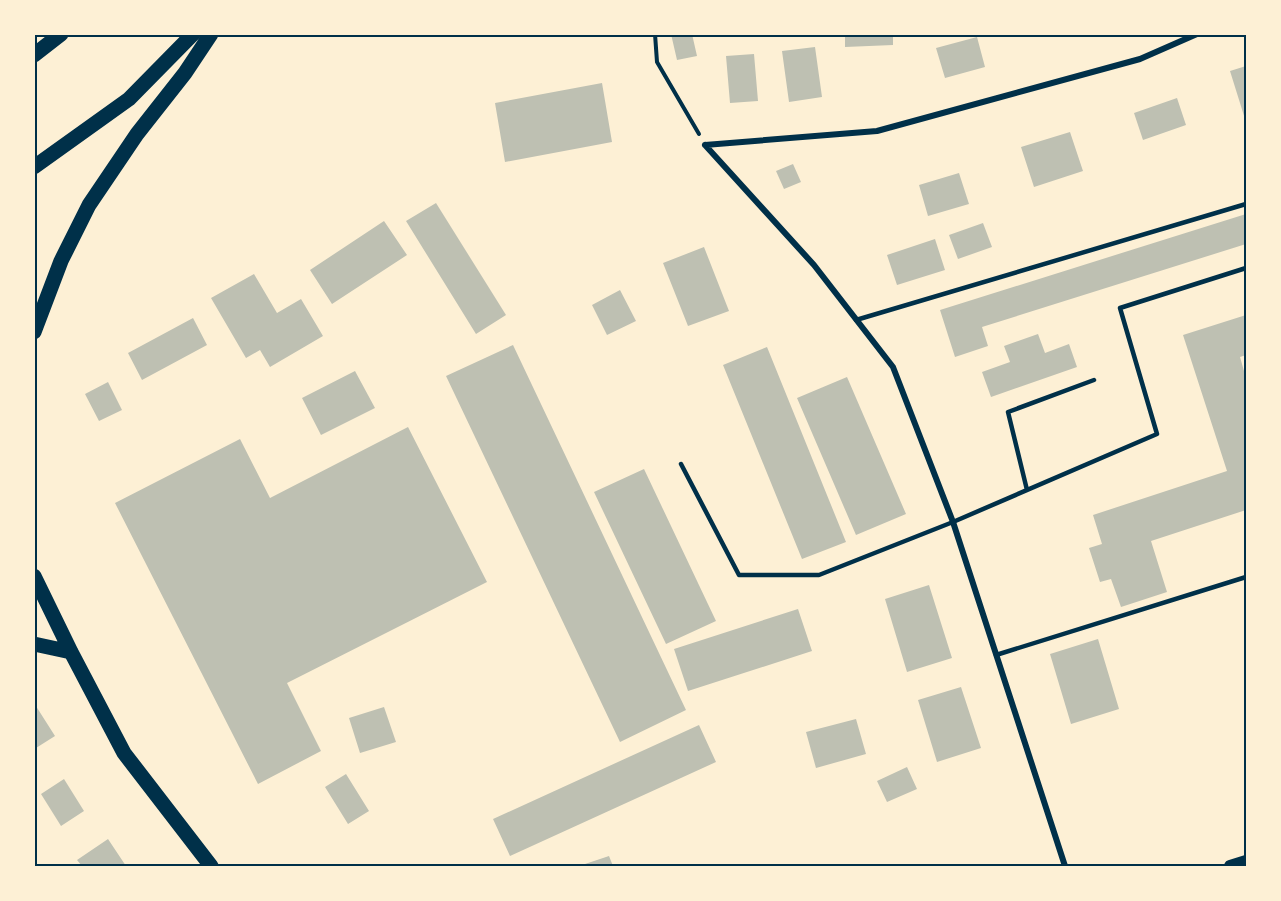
<svg xmlns="http://www.w3.org/2000/svg" width="1281" height="901" viewBox="0 0 1281 901" font-family="'Exo 2',sans-serif">
	<rect width="100%" height="100%" fill="#fdf0d5"/>
	<path fill="#bec0b2" d="M671 34H692L697 56 677 60Z
		M845 34H893V45L845 47Z
		M977 37 985 67 945 78 936 48Z
		M815 47 822 97 789 102 782 51Z
		M754 54 758 101 730 103 726 56Z
		M1246 66V118L1245 119 1230 71Z
		M602 83 612 142 505 162 495 103Z
		M1177 98 1186 125 1143 140 1134 113Z
		M1070 132 1083 171 1034 187 1021 147Z
		M793 164 801 182 784 189 776 171Z
		M959 173 969 204 928 216 919 185Z
		M436 203 506 315 476 334 406 221Z
		M1246 214V244L982 327 988 346 955 357 940 310Z
		M384 221 407 255 332 304 310 270Z
		M983 223 992 247 958 259 949 235Z
		M935 239 945 270 897 285 887 255Z
		M704 247 729 311 688 326 663 263Z
		M254 274 277 313 301 299 323 336 270 367 260 350 246 358 211 298Z
		M620 290 636 321 607 335 592 305Z
		M1246 315V355L1240 357 1246 378V510L1151 541 1167 592 1121 607 1111 579 1100 582 1089 548 1102 544 1093 515 1227 471 1183 335Z
		M193 318 207 345 142 380 128 353Z
		M1038 334 1045 353 1069 344 1077 367 991 397 982 372 1010 362 1004 346Z
		M513 345 686 710 620 742 446 376Z
		M767 347 846 542 802 559 723 365Z
		M355 371 375 408 321 435 302 398Z
		M847 377 906 514 856 535 797 398Z
		M108 382 122 410 99 421 85 394Z
		M408 427 487 582 287 683 321 751 258 784 115 503 240 439 270 498Z
		M644 469 716 621 666 644 594 492Z
		M929 585 952 658 907 672 885 599Z
		M798 609 812 651 688 691 674 649Z
		M1098 639 1119 709 1071 724 1050 654Z
		M961 687 981 748 937 762 918 700Z
		M34 703 55 736 36 748 34 744Z
		M384 707 396 742 360 753 349 718Z
		M856 719 866 754 816 768 806 732Z
		M699 725 716 762 510 856 493 819Z
		M907 767 917 789 887 802 877 781Z
		M346 774 369 811 348 824 325 787Z
		M64 779 84 811 61 826 41 794Z
		M108 839 126 866H82L77 860Z
		M609 856 613 866H579Z"/>
	<g fill="none" stroke-linecap="round" stroke-linejoin="round">
		<path stroke="#003049" stroke-width="4" d="M655 34 657 62 699 134"/>
		<path stroke="#003049" stroke-width="4.5" d="M856 320 1246 204
			M681 464 739 575H819L953 522 1157 434 1120 308 1246 268
			M1027 490 1008 412 1094 380
			M996 655 1246 577"/>
		<path stroke="#003049" stroke-width="6" d="M705 145 814 265 893 367 953 522 1065 866
			M705 145 877 131 1140 59 1197 34"/>
		<path stroke="#003049" stroke-width="12" d="M1230 866 1246 861"/>
		<path stroke="#003049" stroke-width="15" d="M34 55 61 34
			M34 167 129 99 193 34
			M34 332 61 261 89 205 137 134 185 73 211 34
			M34 576 71 652 124 753 211 866
			M34 644 71 652"/>
	</g>
	<rect width="1281" height="901" fill="none" stroke="#fdf0d5" stroke-width="72"/>
	<rect x="36" y="36" width="1209" height="829" fill="none" stroke="#003049" stroke-width="2"/>
</svg>
